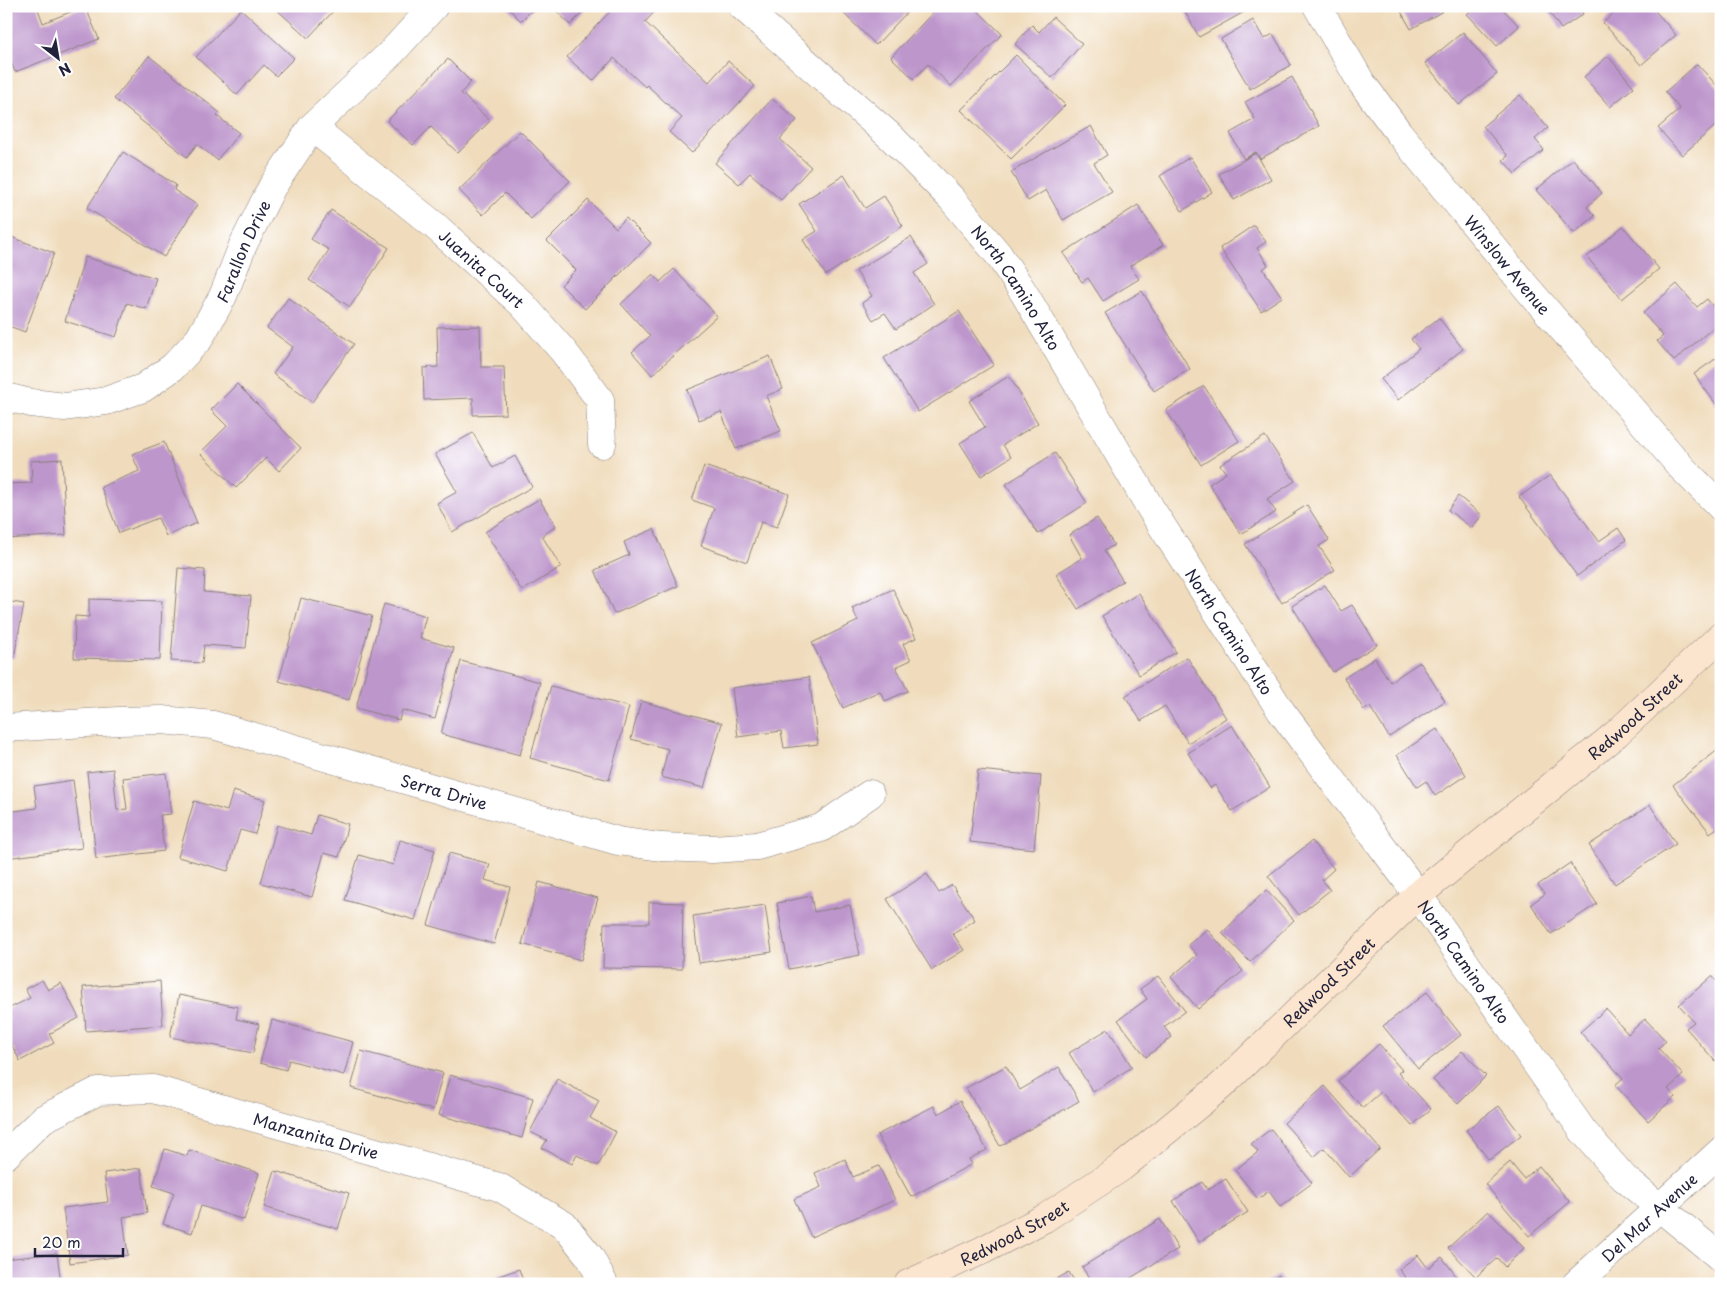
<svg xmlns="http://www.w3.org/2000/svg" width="1727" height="1290" viewBox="0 0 1727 1290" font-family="'Playpen Sans',sans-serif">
	<rect width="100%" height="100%" fill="#fff"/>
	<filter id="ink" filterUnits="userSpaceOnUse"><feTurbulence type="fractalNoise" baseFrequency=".02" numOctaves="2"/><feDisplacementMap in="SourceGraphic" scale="10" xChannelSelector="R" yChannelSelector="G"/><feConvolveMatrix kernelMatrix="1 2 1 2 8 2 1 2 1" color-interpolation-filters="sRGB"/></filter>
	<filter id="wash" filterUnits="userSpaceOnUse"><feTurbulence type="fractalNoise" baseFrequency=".0096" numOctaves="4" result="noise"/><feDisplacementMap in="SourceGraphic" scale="20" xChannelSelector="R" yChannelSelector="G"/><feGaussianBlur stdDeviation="1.12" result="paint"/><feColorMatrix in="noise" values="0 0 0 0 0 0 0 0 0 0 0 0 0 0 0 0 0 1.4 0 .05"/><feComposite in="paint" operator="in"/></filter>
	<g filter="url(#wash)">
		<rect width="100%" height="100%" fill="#f0dcbc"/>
		<g id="blocks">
			<path fill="#bd96cc" d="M6 6H37L43 23 85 6 99 39 15 72 6 50Z
				M273 6H338L308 38Z
				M506 6H536L521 21Z
				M552 6H589L570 25Z
				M615 6H660L645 22 709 82 728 61 755 86 692 153 669 132 682 118 647 85 645 87 614 58 593 81 567 57Z
				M836 6H913L876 45Z
				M939 6H973L1002 34 951 86 928 64 914 79 891 57Z
				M1186 6H1255L1199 37 1183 8Z
				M1398 6H1440L1443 11 1411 29Z
				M1476 6H1500L1519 26 1497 46 1467 14Z
				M1545 6H1578L1583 14 1561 29Z
				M1622 6H1651L1676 35 1641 65 1603 23Z
				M241 9 294 58 276 76 264 65 237 95 196 57Z
				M1053 17 1082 44 1052 78 1015 44 1032 25 1039 32Z
				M1253 20 1264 39 1273 34 1291 65 1250 89 1221 39Z
				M1463 32 1497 74 1459 105 1425 63Z
				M1016 55 1065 105 1011 159 961 110Z
				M149 56 220 113 217 116 239 133 217 160 197 144 187 157 114 99Z
				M1608 56 1634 87 1610 107 1584 77Z
				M448 59 471 82 461 93 490 121 458 153 431 127 413 145 387 121Z
				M1697 64 1721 90V121L1682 155 1658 128 1680 109 1665 92Z
				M1292 77 1319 126 1260 159 1256 152 1244 159 1230 133 1255 119 1245 102Z
				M1520 95 1548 128 1535 139 1544 150 1515 174 1503 160 1508 156 1483 126Z
				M772 99 797 120 780 139 811 167 781 200 750 173 739 184 715 163Z
				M1091 126 1107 155 1094 163 1112 192 1063 220 1046 190 1028 201 1011 172Z
				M520 131 570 181 531 219 505 193 483 215 459 190Z
				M123 152 176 185 174 190 197 205 164 257 87 208Z
				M1256 153 1271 179 1234 200 1219 174Z
				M1190 157 1212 192 1182 211 1160 176Z
				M1573 159 1602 193 1587 207 1595 216 1574 233 1536 190Z
				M844 175 865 208 884 196 903 226 826 275 803 240 817 231 799 204Z
				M588 200 616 228 626 218 651 243 585 309 561 285 576 270 547 241Z
				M1138 205 1163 245 1130 266 1139 279 1103 301 1088 278 1082 282 1063 253Z
				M331 210 389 248 350 307 309 280 329 250 311 239Z
				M1254 225 1266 242 1257 248 1268 265 1263 269 1282 297 1261 311 1220 248Z
				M1623 226 1659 269 1622 299 1587 257Z
				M6 235 54 253 25 332 6 325Z
				M911 237 928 264 914 273 934 304 896 329 885 313 873 320 862 303 872 296 856 271Z
				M85 257 156 278 146 309 127 303 116 337 65 321Z
				M674 269 717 316 652 375 632 352 650 336 621 304 653 274 660 282Z
				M1677 284 1697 307 1707 299 1721 316V321L1674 361 1657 341 1663 336 1643 313Z
				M1142 291 1190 369 1154 391 1105 313Z
				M288 298 354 344 312 402 273 374 293 347 267 328Z
				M959 311 994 365 918 412 884 358Z
				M1439 318 1463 349 1398 400 1381 379 1419 349 1411 339Z
				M480 326 481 367H504L506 414 473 415V398L424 400 423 368 438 367 437 327Z
				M1721 355V411L1694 374Z
				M770 356 783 389 766 396 781 431 736 449 721 412 699 420 687 390Z
				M1009 376 1038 423 1003 445 1011 457 981 476 960 443 985 427 969 401Z
				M237 384 301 448 279 471 266 458 236 488 200 453 227 426 211 410Z
				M1204 386 1239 441 1201 465 1166 410Z
				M473 433 493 468 515 456 532 487 452 532 437 503 457 492 435 454Z
				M1265 436 1295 481 1267 499 1276 512 1241 534 1209 484 1226 473 1220 465Z
				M164 442 197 523 166 536 158 518 119 533 101 487 139 471 132 454Z
				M1055 453 1087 503 1038 534 1006 484Z
				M62 459 66 535 6 539V484L32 483 31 461Z
				M704 466 789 494 777 527 761 522 747 562 701 546 714 508 692 500Z
				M1550 475 1599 541 1618 528 1626 540 1577 576 1519 497Z
				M1458 496 1482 515 1472 528 1448 510Z
				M539 499 556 526 542 536 561 567 522 591 485 532Z
				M1307 505 1329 540 1319 546 1335 570 1282 603 1245 544Z
				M1097 518 1114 545 1104 551 1123 581 1078 609 1056 574 1082 558 1069 535Z
				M654 529 678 586 614 614 595 570 629 555 624 542Z
				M178 568 205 570 204 592 251 596 246 648 204 645 202 663 171 661Z
				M1325 585 1341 611 1352 605 1377 645 1333 672 1292 606Z
				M893 589 916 638 903 644 911 660 896 667 908 691 885 701 880 691 843 708 812 643 858 621 852 608Z
				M1139 593 1176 652 1139 675 1102 616Z
				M301 598 372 616 349 700 279 681Z
				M89 599 162 601 160 660 74 658 75 616 89 617Z
				M6 601 24 604 14 658 6 657Z
				M384 604 426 616 420 638 454 648 435 719 402 710 399 720 356 708Z
				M1187 657 1226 718 1188 743 1165 706 1141 721 1125 696Z
				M1375 658 1390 682 1420 662 1445 701 1389 737 1370 707 1364 710 1344 678Z
				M461 661 540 682 520 755 441 734Z
				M809 677 818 744 784 748 781 731 738 737 732 688Z
				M551 686 629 707 609 780 530 758Z
				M641 701 722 723 704 788 661 777 668 749 631 739Z
				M1232 725 1270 787 1232 811 1215 785 1210 788 1188 753Z
				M1437 729 1466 775 1435 796 1426 781 1417 787 1397 755Z
				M1719 749 1721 751V825L1710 833 1673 785Z
				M113 769 117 810 127 809 123 778 166 773 171 814 160 815 164 851 96 859 87 772Z
				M978 770 1041 776 1034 849 970 842Z
				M73 780 82 848 6 858V812L37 808 34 786Z
				M233 791 265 800 255 834 240 830 228 871 178 857 194 801 227 811Z
				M1650 805 1676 844 1615 884 1589 845Z
				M317 815 348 824 339 857 324 853 312 897 261 883 277 825 311 835Z
				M400 840 435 850 415 920 345 900 359 855 393 865Z
				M1312 841 1334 869 1322 880 1330 890 1299 915 1268 876Z
				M449 853 490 864 485 880 510 887 494 944 428 925Z
				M1570 863 1597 904 1551 934 1531 904 1545 894 1538 885Z
				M927 874 939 893 952 885 975 920 953 934 964 950 932 970 887 899Z
				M539 882 598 898 581 960 522 944Z
				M1266 890 1294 920 1250 962 1222 933Z
				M811 896 814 912 850 905 860 955 789 969 777 903Z
				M649 902 683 903 682 969 603 968 604 923H649Z
				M765 905 772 952 699 963 693 916Z
				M1207 929 1243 971 1198 1009 1171 977 1197 955 1188 945Z
				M1158 976 1185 1011 1164 1027 1172 1037 1146 1057 1118 1020 1147 999 1140 989Z
				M1712 976 1721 986V1056L1715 1061 1686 1028 1694 1022 1679 1005Z
				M42 980 48 990 61 983 79 1018 49 1034 54 1043 20 1061 6 1034V1010L30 998 25 989Z
				M160 981 163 1025 86 1031 83 987Z
				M1427 992 1461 1035 1418 1069 1383 1026Z
				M179 995 238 1007 236 1019 259 1024 253 1053 170 1037Z
				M1606 1009 1628 1034 1645 1019 1666 1041 1658 1048 1683 1075 1668 1089 1675 1097 1648 1121 1615 1085 1623 1078 1580 1032Z
				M272 1020 353 1042 344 1075 289 1060 286 1070 260 1063Z
				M1108 1029 1132 1067 1093 1092 1069 1053Z
				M1379 1044 1402 1070 1398 1073 1431 1109 1412 1126 1381 1092 1363 1108 1338 1081Z
				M361 1051 443 1073 433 1110 351 1088Z
				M1462 1051 1486 1076 1458 1104 1433 1080Z
				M1006 1066 1020 1090 1059 1067 1079 1101 1000 1146 966 1088Z
				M450 1075 533 1098 522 1138 439 1115Z
				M557 1079 599 1101 590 1118 616 1132 598 1166 577 1155 572 1164 542 1148 547 1140 530 1132Z
				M1325 1086 1380 1149 1349 1177 1324 1148 1314 1157 1284 1123Z
				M960 1101 987 1150 969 1159 972 1164 911 1197 877 1135 934 1106 938 1114Z
				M1499 1106 1521 1135 1489 1160 1466 1130Z
				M1271 1129 1312 1183 1280 1207 1269 1191 1258 1199 1235 1170 1258 1152 1251 1144Z
				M165 1149 187 1156 189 1150 259 1173 244 1220 201 1206 192 1233 163 1224 174 1193 153 1186Z
				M845 1159 853 1177 879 1166 895 1200 811 1237 794 1199 821 1187 815 1173Z
				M1510 1162 1524 1179 1539 1166 1570 1202 1529 1236 1485 1184Z
				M141 1168 147 1213 123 1217 128 1255 70 1263 63 1208 108 1202 104 1173Z
				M275 1171 349 1193 338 1229 264 1207Z
				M1226 1179 1248 1212 1199 1242 1173 1201 1202 1182 1208 1190Z
				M1488 1211 1524 1248 1505 1267 1497 1258 1476 1277 1448 1248Z
				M1160 1219 1178 1249 1129 1279 1132 1284H1093L1082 1267Z
				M57 1253 61 1284H6V1259Z
				M1418 1255 1428 1268 1442 1257 1462 1284H1410L1399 1269Z
				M519 1269 524 1284H499L496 1277Z
				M1069 1272 1076 1284H1048Z
				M1279 1275 1284 1284H1264Z"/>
		</g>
	</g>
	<g filter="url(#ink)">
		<use href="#blocks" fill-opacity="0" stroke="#897f7c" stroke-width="1"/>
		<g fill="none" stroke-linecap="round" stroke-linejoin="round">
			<defs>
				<g id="minor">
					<path id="s1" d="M1317 6 1361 82 1399 133 1527 288 1682 468 1721 507"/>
					<path id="s2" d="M312 127 434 225 522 304 564 352 600 400 602 444"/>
					<path id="s3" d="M6 397 31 403 65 407 106 401 143 388 173 367 199 339 223 296 243 245 272 187 312 127 392 52 434 6"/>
					<path id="s4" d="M6 728 119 721 162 720 213 725 618 841 661 847 712 849 757 846 821 828 870 794"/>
					<path id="s5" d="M6 1155 43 1119 98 1091 153 1089 499 1187 564 1225 590 1257 604 1284"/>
					<path id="s6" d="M1576 1284 1721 1151"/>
				</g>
				<g id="tertiary">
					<path id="s7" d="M742 6 891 137 951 198 998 254 1024 293 1151 509 1281 711 1418 895 1583 1131 1624 1178 1721 1258"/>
				</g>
				<g id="secondary">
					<path id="s8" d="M908 1284 983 1250 1045 1218 1122 1167 1221 1086 1418 895 1616 734 1721 636"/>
				</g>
			</defs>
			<use href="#minor" stroke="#897f7c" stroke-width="29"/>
			<use href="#tertiary" stroke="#897f7c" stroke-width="29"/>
			<use href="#secondary" stroke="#897f7c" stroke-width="29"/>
			<use href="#minor" stroke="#fff" stroke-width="28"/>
			<use href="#tertiary" stroke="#fff" stroke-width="28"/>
			<use href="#secondary" stroke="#fce5cf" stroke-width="28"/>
		</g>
	</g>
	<g text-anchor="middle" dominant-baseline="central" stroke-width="4" stroke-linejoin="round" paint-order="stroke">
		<g font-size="16" fill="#22223b" stroke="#fff">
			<text stroke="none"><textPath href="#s3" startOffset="314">Farallon Drive</textPath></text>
			<text stroke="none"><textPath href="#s1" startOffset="322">Winslow Avenue</textPath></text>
			<text stroke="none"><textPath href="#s2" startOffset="221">Juanita Court</textPath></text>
			<text stroke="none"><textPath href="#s7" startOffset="395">North Camino Alto</textPath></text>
			<text stroke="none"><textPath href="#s7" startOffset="800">North Camino Alto</textPath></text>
			<text stroke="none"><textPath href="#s8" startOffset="928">Redwood Street</textPath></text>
			<text stroke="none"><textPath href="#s4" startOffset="448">Serra Drive</textPath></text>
			<text stroke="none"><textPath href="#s7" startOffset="1205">North Camino Alto</textPath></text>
			<text stroke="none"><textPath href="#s8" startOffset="522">Redwood Street</textPath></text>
			<text stroke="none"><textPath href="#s5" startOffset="338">Manzanita Drive</textPath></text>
			<text stroke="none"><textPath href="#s6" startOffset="99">Del Mar Avenue</textPath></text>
			<text stroke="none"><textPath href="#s8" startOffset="118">Redwood Street</textPath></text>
		</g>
	</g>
	<rect width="1727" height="1290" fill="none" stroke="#fff" stroke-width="25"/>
	<g transform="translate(58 58) rotate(149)" stroke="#ffffff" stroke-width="4" paint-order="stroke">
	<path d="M0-4L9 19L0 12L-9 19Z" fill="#22223b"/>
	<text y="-8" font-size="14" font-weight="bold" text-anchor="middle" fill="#22223b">N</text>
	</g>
	<path d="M35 1248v8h88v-8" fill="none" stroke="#22223b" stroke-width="2.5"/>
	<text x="42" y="1248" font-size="15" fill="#22223b" stroke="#ffffff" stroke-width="4" paint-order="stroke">20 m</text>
</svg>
